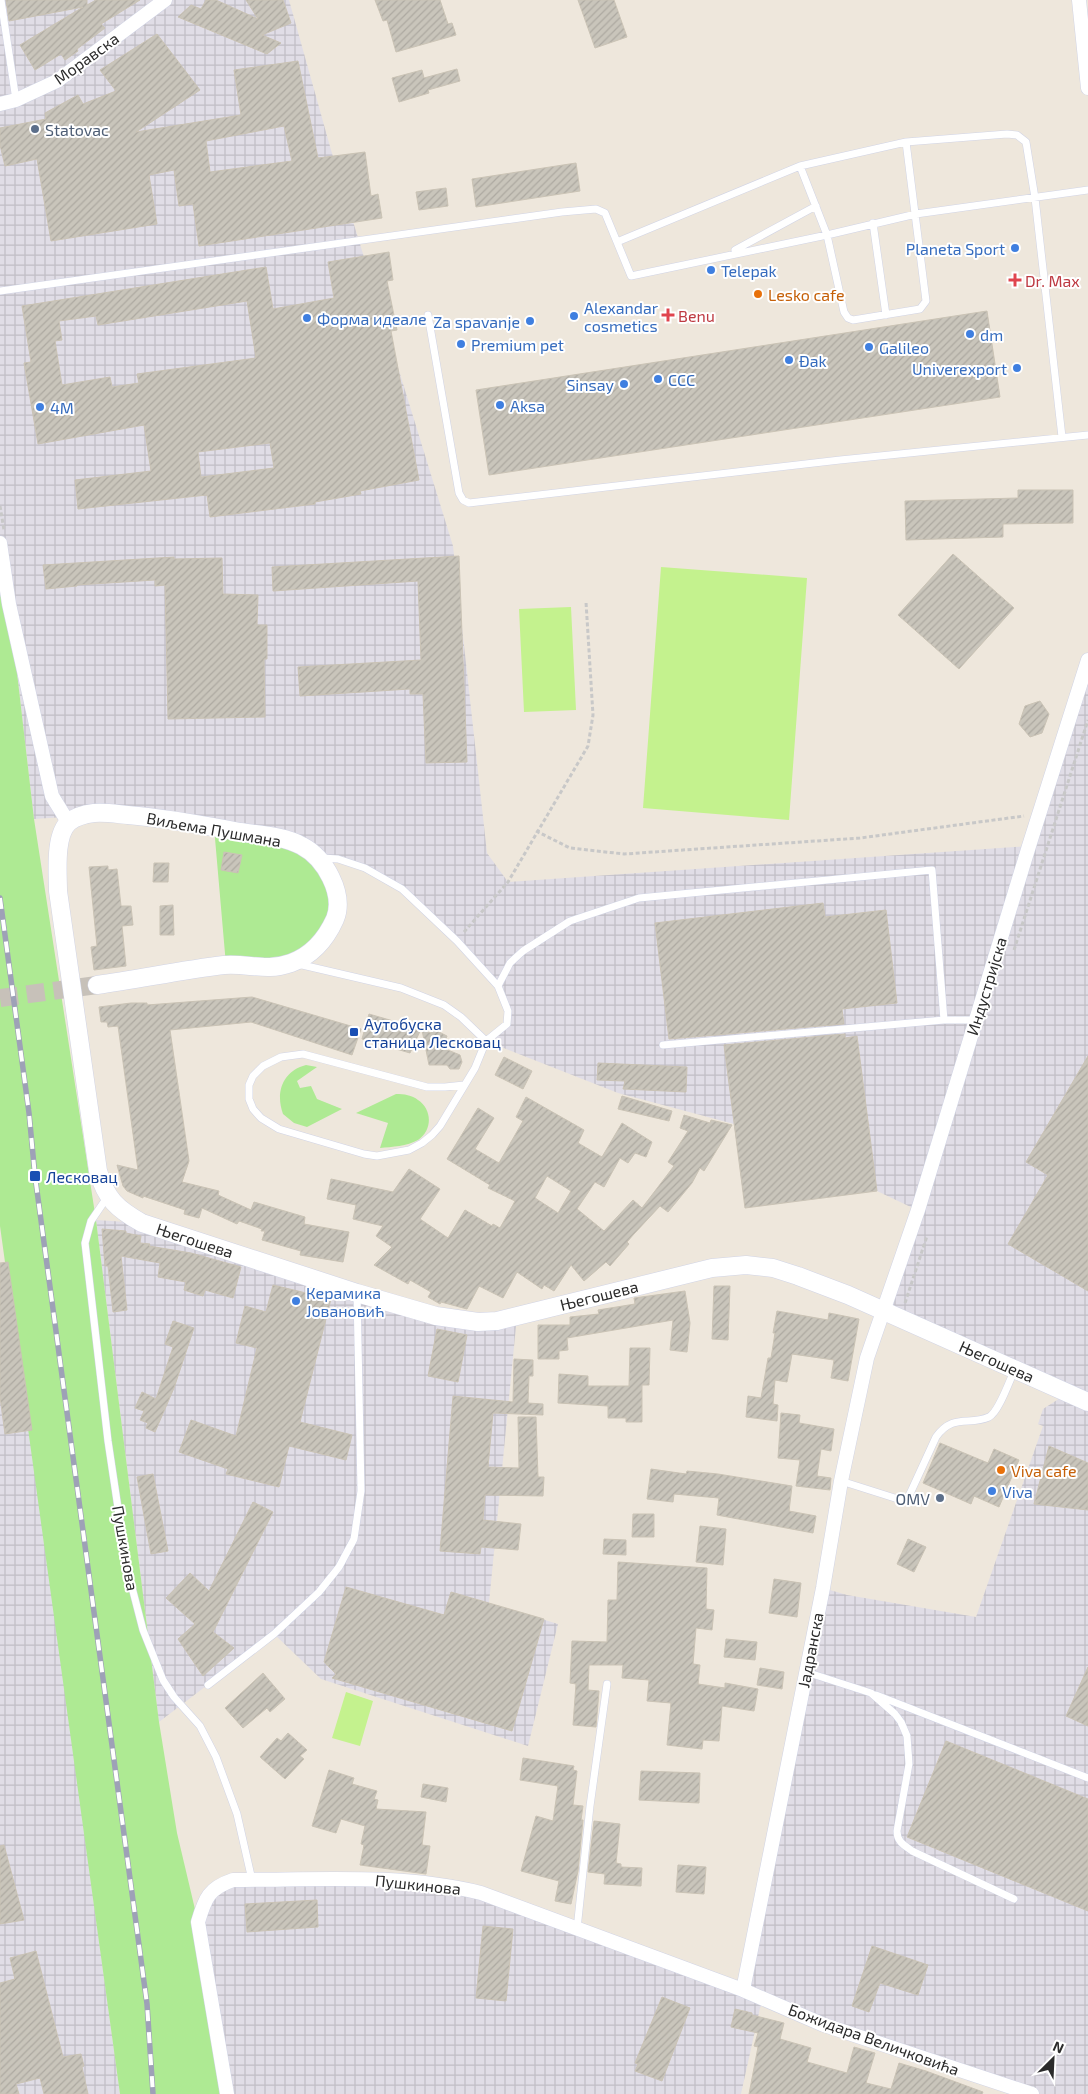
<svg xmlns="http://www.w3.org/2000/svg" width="1088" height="2094" viewBox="0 0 1088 2094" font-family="'Exo 2',sans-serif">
	<defs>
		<pattern id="industrial-grid" width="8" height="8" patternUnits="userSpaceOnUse" patternTransform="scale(1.25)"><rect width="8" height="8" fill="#e0dde6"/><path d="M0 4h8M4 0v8" fill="none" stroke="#c0bec5"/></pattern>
		<pattern id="building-hatch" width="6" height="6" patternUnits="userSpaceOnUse" patternTransform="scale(1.25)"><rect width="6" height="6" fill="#c9c5bb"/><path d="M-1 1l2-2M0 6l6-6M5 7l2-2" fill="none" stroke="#ada9a1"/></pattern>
	</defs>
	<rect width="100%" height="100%" fill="#eee7dc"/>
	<path fill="url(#industrial-grid)" d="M0 0H289L331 150 453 546 487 853 508 882 1029 846 1088 660V2094H1032L765 1999 760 2008 741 2094H227L198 1922 219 1885H448L743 1989 823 1588 847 1595 976 1617 1043 1426 1038 1424 1043 1409 1068 1393 883 1311 917 1210 877 1191 745 1208 734 1124 618 1093 486 1041 507 1024 508 1011 498 986 402 889 365 868 302 846 80 816 34 819 9 604 0 543Z
		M96 1220 142 1223 436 1316H517L489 1603 558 1624 528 1746 321 1679 274 1634 159 1722Z
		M8 1273 120 2094H0V1274Z"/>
	<path fill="#aeea93" d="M0 543 9 604 34 819 96 1220 159 1722 177 1833 198 1922 227 2094H120L0 1226Z
		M214 827 319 857 336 915 293 963 226 965Z
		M306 1065 317 1067 297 1081 300 1088 311 1086 317 1099 342 1109 307 1127 294 1123 283 1114C275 1092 283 1071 306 1065Z
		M396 1094C404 1094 412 1095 418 1100 432 1109 433 1130 418 1140 407 1146 392 1147 380 1148L388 1123 356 1113Z"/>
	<path fill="#c4f28e" d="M661 567 807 578 789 820 643 808Z
		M571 607 576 710 524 712 519 609Z
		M346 1692 373 1701 360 1746 332 1738Z"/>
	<path fill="url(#building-hatch)" stroke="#cac3b5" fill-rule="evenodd" d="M6 0H87V5L96 0H140L101 24 105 28 77 49 78 51 65 60 61 54 35 70 20 45 83 7 9 21Z
		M206 0H216L258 19 246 0H283L291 23 262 35 281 43 267 54 178 17 191 5 201 9Z
		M375 0H440L448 24 452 23 456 35 396 52 387 20 383 21Z
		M578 0H614L627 37 595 48Z
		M157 34 200 90 136 132 241 115 234 70 298 61 318 158 365 152 371 196 378 194 382 218 199 246 193 204 179 206 174 170 149 175 157 224 51 241 37 159 5 166 0 145V128L46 119 45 113 78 95 83 104 116 91 100 70ZM284 126 292 161 210 172 206 141Z
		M457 69 460 81 428 90 429 93 399 102 392 78 422 70 424 78Z
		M576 163 580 191 476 207 472 179Z
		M446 188 448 206 419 210 416 192Z
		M389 252 393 280 387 281 397 330 391 331 419 480 360 491 361 494 315 502V504L210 517 207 495 78 509 75 480 151 471 144 425 38 444 24 363 31 362 22 306 266 267 273 309 334 298 328 262ZM247 301 256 358 137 374 139 383 112 387 110 377 62 385 55 341 62 340 59 321 96 316 98 325ZM270 443 274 468 201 477 198 452Z
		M987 311 1000 397 489 475 476 390Z
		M1018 490H1073V523L1003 524V537L906 540 905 501 1018 498Z
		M953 554 1014 608 959 669 898 615Z
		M459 556 467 762 426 763 423 694H410V689L300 696 298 667 421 660 418 581 273 591 272 567Z
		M174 557V559L222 558 223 594 258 595 257 625H267V659H264L265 717 168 719 165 585 155 586V580L77 585V586L46 589 43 565Z
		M1040 701 1049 714 1042 733 1030 737 1019 724 1025 706Z
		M224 852 242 855 238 873 221 870Z
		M154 863H169L168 882H153Z
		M108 866V870L117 869 121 906H131L133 925 122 926 126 966 94 970 91 947 97 946 89 867Z
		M823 903 825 917 886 910 897 1003 842 1009 844 1024 669 1039 655 923Z
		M173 905 174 935H160V906Z
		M252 997 361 1029 352 1055 251 1022 170 1030 189 1161 182 1182 219 1191 218 1195 251 1210 254 1202 305 1217 304 1224 349 1232 343 1262 300 1255 301 1251 262 1240 265 1231H261L262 1229 239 1221 237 1224 202 1208 199 1218 184 1214 185 1210 143 1196V1198L127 1191 123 1186 117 1165 138 1170 118 1026 108 1027 107 1022H101L99 1007 131 1003H147V1005Z
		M369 1014 421 1029 410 1053 362 1039Z
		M433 1029 447 1036 443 1048 460 1055 462 1062 459 1069H450L447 1065H429L422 1030 431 1033Z
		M845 1034V1038L857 1036 877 1191 745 1208 724 1045Z
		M1088 1056V1291L1008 1244 1048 1175 1026 1162Z
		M504 1057 532 1071 523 1089 495 1075Z
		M598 1063 687 1067 686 1092 623 1089 625 1081 597 1080Z
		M622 1096 672 1111 669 1121 618 1109Z
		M526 1097 584 1130 578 1143 602 1157 622 1123 652 1142 646 1157 635 1153 628 1163 620 1158 604 1187 595 1182 577 1209 604 1231 633 1200 642 1208 674 1166 668 1162 688 1131 680 1128 684 1115 710 1123 711 1120 732 1125 704 1171 700 1168 692 1183 668 1212 660 1206 634 1234 627 1242 629 1244 610 1266 606 1262 584 1281 571 1265 554 1291 544 1285 542 1289 517 1272 503 1298 479 1286 467 1309 441 1302 440 1304 428 1297 431 1292 410 1280 408 1284 374 1265 392 1247 376 1236 383 1226 353 1219 356 1205 327 1199 331 1179 393 1192 409 1169 440 1189 420 1219 448 1238 465 1210 492 1226 493 1224 500 1228 515 1201 488 1188 490 1185 447 1159 478 1108 494 1118 475 1149 499 1163 523 1121 516 1117ZM547 1176 571 1191 558 1213 535 1198Z
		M102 1229 126 1231V1233L141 1236 140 1243 150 1244 149 1246 191 1253 241 1267 233 1298 205 1290 203 1296 184 1290 186 1282 158 1277 160 1263 121 1256 127 1310 113 1312 108 1266H105Z
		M8 1262 32 1430 5 1434 0 1397V1263Z
		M273 1285 331 1299 300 1422 352 1435 346 1460 289 1446 279 1487 226 1474 228 1469 179 1452 191 1420 236 1436 257 1348 236 1343 245 1306 266 1312Z
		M714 1286H730L728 1340 712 1339Z
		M685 1291 690 1323 687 1352 670 1350 673 1320 567 1338 568 1350 559 1351V1359H538V1325H570V1317L599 1314 598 1310 635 1304 634 1298Z
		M777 1311 828 1320 829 1313 859 1319 848 1381 831 1378 834 1360 792 1354 787 1382 775 1380 773 1404 778 1405 777 1421 746 1417 748 1396 761 1398 768 1358H771L775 1333H773Z
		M173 1321 194 1328 174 1388 155 1432 146 1428 148 1423 140 1420 144 1411 135 1408 142 1392 156 1399 173 1347 165 1344Z
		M437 1329 467 1335 458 1382 428 1376Z
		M630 1348H650L649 1385H642V1422H626V1418H608V1406L558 1403 559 1374 588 1376V1386H629Z
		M514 1359 533 1360V1376H529L528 1403 543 1404V1415L493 1413 488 1467 519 1468 518 1417H536L538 1477H544L543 1496 485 1495 483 1520 521 1524 518 1550 481 1547 480 1554 440 1551 453 1396 513 1402Z
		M781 1413 800 1415 799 1423 834 1429 831 1451 821 1449 817 1476 831 1478 830 1490 796 1486 800 1460 778 1458Z
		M940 1443 988 1463 994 1449 1019 1460 999 1507 974 1496 971 1504 923 1483Z
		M1049 1446 1088 1463V1510L1034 1504Z
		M651 1469 686 1474 687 1471 718 1474 792 1486 789 1511 816 1516 813 1533 717 1515 719 1498 674 1494 673 1502 647 1499Z
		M153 1474 168 1551 151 1554 137 1477Z
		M253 1502 273 1512 213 1632 234 1648 203 1676 178 1639 195 1624 166 1598 190 1573 209 1591Z
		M633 1514H654V1537H632Z
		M700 1526 726 1529 723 1565 696 1562Z
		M604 1539 626 1540V1555L603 1554Z
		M908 1539 926 1547 914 1572 897 1564Z
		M618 1562 707 1568 706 1609 714 1610 712 1630 696 1628 693 1664 700 1665 698 1684 725 1688V1683L758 1689 754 1711 722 1706 719 1741 703 1740 702 1749 667 1745 671 1703 647 1701 649 1680 622 1678 623 1665H589L588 1690 599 1691 596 1727 573 1725 576 1684 570 1683 572 1641 607 1642 608 1600H617Z
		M774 1579 801 1583 797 1617 769 1613Z
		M346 1587 444 1615 451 1592 544 1619 512 1731 332 1678 336 1674 324 1662Z
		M726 1639 757 1642 755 1660 724 1657Z
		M1088 1667V1726L1066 1716Z
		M760 1668 784 1672 782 1689 757 1685Z
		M263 1673 285 1699 270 1712 267 1708 243 1728 225 1708Z
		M288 1733 307 1750 300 1756 304 1759 285 1779 260 1757 277 1738 281 1741Z
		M946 1741 1088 1799V1911L907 1837Z
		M523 1758 574 1766 573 1770 577 1771 573 1805 583 1806 581 1820H583L578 1871 571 1904 555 1901 559 1881 521 1871 536 1816 553 1821 558 1786 520 1780Z
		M329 1770 354 1778 352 1784 377 1791 374 1799 378 1800 376 1809 426 1812 422 1845 430 1846 426 1874 360 1865 364 1845 361 1844 365 1826 341 1819 336 1833 312 1826Z
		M641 1771 700 1773 699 1803 639 1800Z
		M423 1784 448 1788 446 1802 421 1797Z
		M594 1821 620 1824 616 1863 621 1864V1867L642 1868 641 1886 604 1884 605 1874 588 1872Z
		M4 1845 24 1920 0 1924V1846Z
		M678 1865 706 1867 704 1894 676 1892Z
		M317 1900 318 1927 247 1932 245 1904Z
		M483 1926 513 1929 506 2001 476 1998Z
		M872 1946 928 1965 918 1995 880 1983 869 2012 852 2006Z
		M36 1951 63 2057 81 2054 84 2066 82 2067 88 2094H44L40 2078 16 2084 19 2094H0V1983L15 1979 10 1958Z
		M662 1997 690 2008 662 2081 635 2071 638 2064 635 2063Z
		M735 2009 752 2013V2015L784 2023 780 2039 811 2048 807 2062 847 2073 854 2047 875 2053 866 2083 891 2089 899 2063 926 2071 983 2092 982 2094H749L758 2047 754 2046 758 2033 731 2027Z"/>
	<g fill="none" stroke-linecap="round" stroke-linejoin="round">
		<path stroke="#c7c1b9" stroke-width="18" stroke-dasharray="18 9" stroke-linecap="butt" d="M0 998 97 985"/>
		<defs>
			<path id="service" d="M1 0 16 100
				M906 142 1007 134 1017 135 1026 142 1035 198 1062 437
				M873 223 886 315
				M617 242 800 166 906 142 926 301 920 309 853 320 848 318 844 312 827 235 800 166
				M735 250 816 206
				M0 291 562 212 596 209 605 213 631 276 827 235 916 214 1088 190
				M428 315 459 493 463 500 469 503 840 460 1088 435
				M322 858 338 859 365 868 402 889 457 941 498 986 508 1011 507 1024 486 1041 475 1068 440 1126 432 1135 422 1143 409 1150 377 1156 364 1154 279 1129 261 1118 253 1109 249 1099V1085L253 1076 263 1066 281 1057 303 1054 427 1087H445L464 1085
				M298 964 401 988 444 1005 461 1017 486 1041
				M498 986 510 963 523 951 570 921 639 898 932 870 944 1020 663 1045
				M944 1020H976
				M108 1196 91 1221 85 1243 108 1441 127 1568 143 1630 163 1680 174 1697 200 1726 216 1757 237 1814 252 1880
				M841 1481 901 1500 908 1498 936 1437C953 1413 969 1426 989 1417 999 1412 1010 1379 1015 1369
				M806 1672 871 1693 895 1714 901 1722 907 1736 909 1764 897 1831C897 1842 904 1845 912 1851L1014 1899
				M208 1685 274 1634 319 1592 339 1567 354 1539 361 1491 357 1293
				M876 1695 1088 1778
				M577 1929 590 1806 607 1684"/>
			<path id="minor" d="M1079 0 1088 88
				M0 104 16 100 57 81 165 0
				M0 543 9 604 52 796 68 822
				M743 1990 823 1588 841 1481 867 1358 918 1210 1029 846 1088 660
				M227 2094 198 1922C205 1898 209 1888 233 1880 316 1880 400 1873 481 1893L743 1990 824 2025 1032 2094"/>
			<path id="tertiary" d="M97 985C140 979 182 970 224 965 249 963 266 972 291 963 313 955 326 939 335 919 345 894 325 858 302 846 284 836 260 835 240 832 203 825 165 818 128 815 117 814 105 812 94 813 86 814 75 817 69 822 54 835 58 874 58 891L98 1171C106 1199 117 1209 142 1223L357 1293 436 1316 478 1322 497 1321 712 1268 746 1265 773 1268 798 1276 848 1295 1088 1402"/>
		</defs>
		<use href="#service" stroke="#d1d4e5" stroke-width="8"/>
		<use href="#minor" stroke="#d1d4e5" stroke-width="15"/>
		<use href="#tertiary" stroke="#d1d4e5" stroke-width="19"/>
		<path stroke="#c8c8c8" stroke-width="3" stroke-dasharray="4 2.5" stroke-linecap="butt" d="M0 506 4 530
			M536 831 570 848 624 854 860 838 1024 816
			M464 932 508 882 588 746 593 715 586 602
			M1014 950 1088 720
			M905 1303 927 1236"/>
		<use href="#service" stroke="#fff" stroke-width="7"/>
		<use href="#minor" stroke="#fff" stroke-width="14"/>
		<use href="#tertiary" stroke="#fff" stroke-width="18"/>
		<defs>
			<path id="rail" d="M0 898 29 1113 35 1176 147 2004 153 2094"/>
		</defs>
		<use href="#rail" stroke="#9ea1b7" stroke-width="5.5"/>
		<use href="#rail" stroke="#fff" stroke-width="4" stroke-dasharray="11" stroke-linecap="butt"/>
	</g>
	<g fill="#5c6f8a" stroke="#fff" stroke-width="2">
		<circle cx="35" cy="129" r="5"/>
		<circle cx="940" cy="1498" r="5"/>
	</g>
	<g fill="#3f7fe0" stroke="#fff" stroke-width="2">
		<circle cx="1015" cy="248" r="5"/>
		<circle cx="711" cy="270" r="5"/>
		<circle cx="574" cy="316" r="5"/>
		<circle cx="307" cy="318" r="5"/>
		<circle cx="530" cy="321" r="5"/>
		<circle cx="970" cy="334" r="5"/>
		<circle cx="461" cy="344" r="5"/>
		<circle cx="869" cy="347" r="5"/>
		<circle cx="789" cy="360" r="5"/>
		<circle cx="1017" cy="368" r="5"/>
		<circle cx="658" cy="379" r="5"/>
		<circle cx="624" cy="384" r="5"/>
		<circle cx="500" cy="405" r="5"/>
		<circle cx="40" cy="407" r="5"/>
		<circle cx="296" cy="1301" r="5"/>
		<circle cx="992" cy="1491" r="5"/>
	</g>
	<g fill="#e0444e" stroke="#fff" stroke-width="2">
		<path d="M1012.5 272.5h5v5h5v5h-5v5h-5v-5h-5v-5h5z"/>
		<path d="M665.5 307.5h5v5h5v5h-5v5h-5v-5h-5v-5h5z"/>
	</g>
	<g fill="#e8710a" stroke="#fff" stroke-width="2">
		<circle cx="758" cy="294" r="5"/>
		<circle cx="1001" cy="1470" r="5"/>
	</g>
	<g fill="#1a4fb4" stroke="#fff" stroke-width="2">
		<rect x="349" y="1027" width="10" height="10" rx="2.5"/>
		<rect x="29" y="1170" width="12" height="12" rx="2.5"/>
	</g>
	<g text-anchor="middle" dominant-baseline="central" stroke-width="4" stroke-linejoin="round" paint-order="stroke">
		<g font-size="16" fill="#2b2b2b" stroke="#fff">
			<text transform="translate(86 58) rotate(-36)">Моравска</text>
			<text transform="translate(214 829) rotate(10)">Виљема Пушмана</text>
			<text transform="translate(986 986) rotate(-73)">Индустријска</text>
			<text transform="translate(195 1240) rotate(18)">Његошева</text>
			<text transform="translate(599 1295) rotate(-14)">Његошева</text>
			<text transform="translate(997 1361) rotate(24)">Његошева</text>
			<text transform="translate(126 1548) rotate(80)">Пушкинова</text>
			<text transform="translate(810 1650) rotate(-79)">Јадранска</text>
			<text transform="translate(418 1884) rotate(6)">Пушкинова</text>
			<text transform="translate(874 2039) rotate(20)">Божидара Величковића</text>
		</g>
		<g font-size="16" fill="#4e5e75" stroke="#fff" text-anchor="start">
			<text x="45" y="129">Statovac</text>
			<text x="930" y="1498" text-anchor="end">OMV</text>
		</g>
		<g font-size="16" fill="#366cbe" stroke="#fff" text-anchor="start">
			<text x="1005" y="248" text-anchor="end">Planeta Sport</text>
			<text x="721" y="270">Telepak</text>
			<text x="584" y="307">Alexandar<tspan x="584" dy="18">cosmetics</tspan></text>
			<text x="317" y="318">Форма идеале</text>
			<text x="520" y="321" text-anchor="end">Za spavanje</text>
			<text x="980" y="334">dm</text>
			<text x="471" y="344">Premium pet</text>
			<text x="879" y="347">Galileo</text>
			<text x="799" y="360">Đak</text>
			<text x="1007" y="368" text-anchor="end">Univerexport</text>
			<text x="668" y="379">CCC</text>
			<text x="614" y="384" text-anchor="end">Sinsay</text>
			<text x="510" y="405">Aksa</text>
			<text x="50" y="407">4M</text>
			<text x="306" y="1292">Керамика<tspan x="306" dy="18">Јовановић</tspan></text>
			<text x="1002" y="1491">Viva</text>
		</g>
		<g font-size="16" fill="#be3a42" stroke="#fff" text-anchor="start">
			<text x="1025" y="280">Dr. Max</text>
			<text x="678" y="315">Benu</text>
		</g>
		<g font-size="16" fill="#c56008" stroke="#fff" text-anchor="start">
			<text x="768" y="294">Lesko cafe</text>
			<text x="1011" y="1470">Viva cafe</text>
		</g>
		<g font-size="16" fill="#164399" stroke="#fff" text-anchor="start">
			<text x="364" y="1023">Аутобуска<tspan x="364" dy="18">станица Лесковац</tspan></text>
			<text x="46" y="1176">Лесковац</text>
		</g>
	</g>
	<g transform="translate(1053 2059) rotate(24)" stroke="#ffffff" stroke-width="4" paint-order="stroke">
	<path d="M0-4L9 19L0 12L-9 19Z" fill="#2b2b2b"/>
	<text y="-8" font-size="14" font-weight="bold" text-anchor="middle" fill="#2b2b2b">N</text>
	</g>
</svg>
